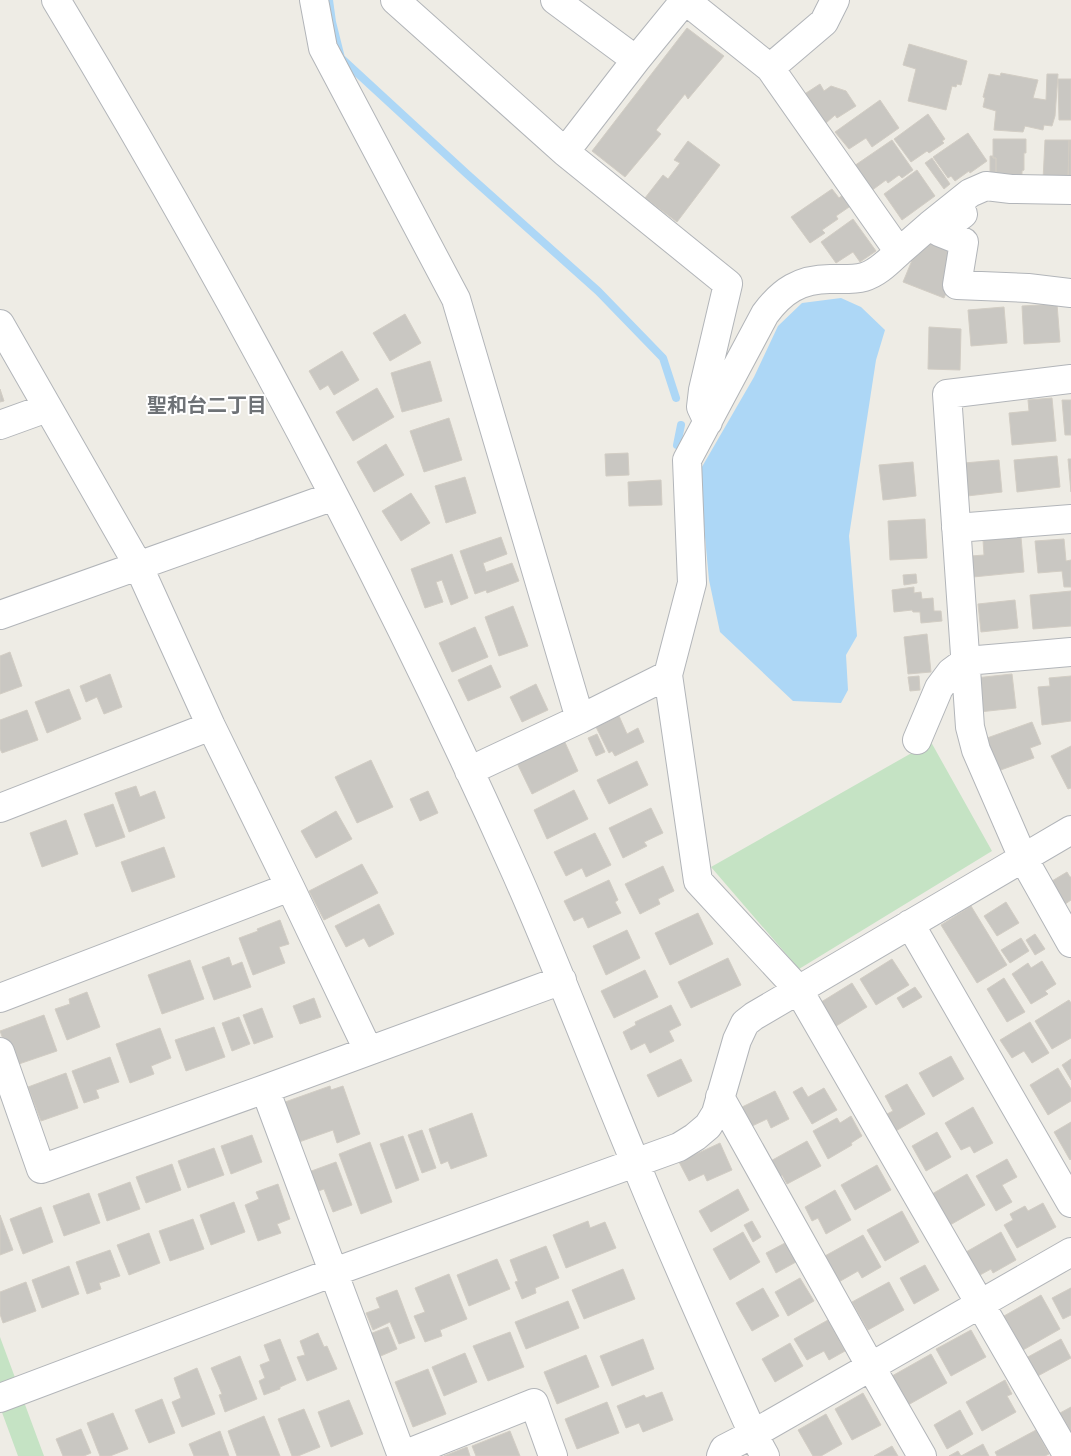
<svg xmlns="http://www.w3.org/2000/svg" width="1071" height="1456" viewBox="0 0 1071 1456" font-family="Karla,'Noto Sans JP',sans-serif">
	<rect width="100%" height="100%" fill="#eeece5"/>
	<path fill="#c5e3c4" d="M931 742 992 851 799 969 711 867Z
		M0 1337 44 1456H18L0 1407Z"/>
	<path fill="#add7f6" d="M841 298 861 307 885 330 876 360 849 536 857 636 846 655 848 690 841 703 793 701 720 632 709 580 699 472 754 377 778 326 802 303Z"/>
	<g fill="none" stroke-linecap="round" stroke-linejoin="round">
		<path stroke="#add7f6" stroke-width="8" d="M329 0 332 22 341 58 467 174 598 291 663 358 676 398
			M677 445 681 425"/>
	</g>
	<path fill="#c9c7c2" stroke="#d2cdc4" d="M687 28 724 56 688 99 685 94 656 130 661 134 625 177 592 151Z
		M909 44 967 61 961 85 957 84 956 87 952 86 946 110 908 101 916 69 903 65Z
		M1001 73 1038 80 1033 98 1046 100 1047 74H1058L1055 116 1052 126 1044 125 1043 130 1025 126 1023 132 994 130 996 111 983 107 985 98 983 97 989 74 1000 76Z
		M1058 79H1071V120H1059Z
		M820 84 824 91 831 86 846 91 856 106 837 118 835 115 826 123 822 122 803 95Z
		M880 100 899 128 872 147 866 138 849 149 835 132Z
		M928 114 945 139 942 141 944 143 929 153 927 151 911 162 894 139Z
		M968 133 987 161 970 173 969 171 955 181 951 176 948 178 933 157Z
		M993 139H1026V153H1024V170L1022 171V178L996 177V158H993Z
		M892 140 913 170 902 178 899 175 888 183 886 180 871 191 854 166Z
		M1045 140H1069L1068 181 1043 180Z
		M1069 140H1071V181H1068Z
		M688 141 720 165 677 222 645 198 663 175 668 179 680 163 674 160Z
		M990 156H993V158H996V174H990Z
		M932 158 950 184 944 189 925 163Z
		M917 170 935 196 902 220 884 194Z
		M832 189 839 198 844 194 852 205 836 216 838 219 822 230 825 233 810 243 791 217Z
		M853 219 876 251 860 262 853 252 836 263 821 242Z
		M939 232 957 261 954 275 944 298 903 282 918 246Z
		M1057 304 1060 342 1024 344 1022 306Z
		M1004 307 1007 343 971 346 968 310Z
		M405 314 421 343 390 361 373 333Z
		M929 327 961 329 960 370 928 369Z
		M342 351 359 380 334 395 328 385 320 390 309 371Z
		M430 361 442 401 402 412 391 373Z
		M377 388 394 417 353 441 336 412Z
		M0 389 4 401 0 402Z
		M1052 398 1056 441 1012 445 1009 413 1029 411 1028 400Z
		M1062 400H1071V435H1065Z
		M449 418 462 460 424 472 410 431Z
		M386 444 404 475 374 492 357 462Z
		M628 453 629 475 606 476 605 454Z
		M1057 456 1060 487 1017 492 1014 460Z
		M1068 459H1071V492Z
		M999 460 1002 492 967 496 964 463Z
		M913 462 916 496 883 500 879 465Z
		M465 477 476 513 446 523 435 486Z
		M661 480 662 505 629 506 628 482Z
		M411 493 430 523 401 541 382 511Z
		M925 519 927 558 890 560 888 521Z
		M501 537 507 554 483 563 486 572 512 563 519 581 487 593 486 590 475 594 460 551Z
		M1021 537 1024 572 973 577 971 556 984 555 983 540Z
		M1064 539 1066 561 1071 560V587H1064L1062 571 1038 573 1035 541Z
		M452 554 468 598 451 605 442 580 436 582 443 602 425 608 411 569Z
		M916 574 917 583 904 585 903 575Z
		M914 587V593L921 592 922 599 933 598 934 611H941L942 621 921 623 920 612H913L912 610 894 612 892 590Z
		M1071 591V626L1033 629 1030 595Z
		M1015 600 1018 628 981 632 978 604Z
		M513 606 528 646 499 656 485 617Z
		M475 627 488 657 452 672 439 643Z
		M927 634 931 672 908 674 904 637Z
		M10 652 22 686 0 694V656Z
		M491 665 501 687 468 701 458 680Z
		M110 674 122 707 104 714 97 697 86 702 80 686Z
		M1012 674 1016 708 979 712 975 678Z
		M919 676 920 690 910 691 908 677Z
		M1071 676V721L1042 725 1038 687 1050 686 1049 678Z
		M536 684 548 710 522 722 510 697Z
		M69 689 81 719 47 733 35 702Z
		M27 710 38 740 2 753 0 749V720Z
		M619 716 627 734 638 728 644 742 615 756 612 751 609 753 596 727Z
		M1032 722 1041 744 1030 748 1034 758 998 771 987 738Z
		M597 734 605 752 596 756 588 738Z
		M563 738 578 771 532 794 516 761Z
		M1071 746V788L1068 789 1051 756Z
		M371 760 393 807 357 823 335 777Z
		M637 761 648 785 609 804 597 780Z
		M136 786 140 797 155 791 165 818 129 832 115 793Z
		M574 790 588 819 547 839 534 810Z
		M428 791 438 813 420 821 410 799Z
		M113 804 125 837 96 847 84 814Z
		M651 808 663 833 644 842 647 846 623 858 609 828Z
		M336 811 352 839 316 858 301 831Z
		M66 820 78 854 42 867 30 833Z
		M595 833 611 865 586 877 582 868 566 876 554 852Z
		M164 847 175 877 132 892 121 862Z
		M362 864 378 893 324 920 309 891Z
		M663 866 674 891 658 899 660 904 640 914 625 884Z
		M1067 872 1070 877H1071V900L1061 907 1047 884Z
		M609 880 618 900 615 902 621 913 588 928 583 917 574 921 564 901Z
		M1006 902 1019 923 997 936 984 916Z
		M379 904 394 934 369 947 364 938 346 947 335 926Z
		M971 906 1007 965 977 983 941 925Z
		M698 913 713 944 670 965 655 933Z
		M280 920 289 944 279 947 285 963 253 975 239 938 258 931 257 929Z
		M627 930 640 958 606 975 593 946Z
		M1035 934 1045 949 1035 955 1026 940Z
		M1021 938 1029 951 1010 963 1001 950Z
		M229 957 232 966 242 962 251 987 214 1000 202 967Z
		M728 958 741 985 691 1008 678 982Z
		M892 959 909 985 876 1005 860 979Z
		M190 960 204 999 162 1014 148 975Z
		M1042 961 1056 984 1045 991 1048 994 1031 1004 1012 974 1028 963 1031 968Z
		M645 970 658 997 614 1018 601 991Z
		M1004 978 1025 1012 1007 1022 987 989Z
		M852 983 867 1007 833 1028 818 1004Z
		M915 987 922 997 903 1008 897 998Z
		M87 992 100 1027 67 1040 55 1009 70 1004 69 999Z
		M314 998 321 1017 300 1024 293 1006Z
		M1069 1000 1071 1003V1038L1052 1049 1035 1021Z
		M671 1005 681 1025 669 1031 674 1041 650 1053 645 1043 631 1050 623 1032 636 1025 635 1022Z
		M262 1008 273 1037 254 1044 243 1015Z
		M44 1015 57 1051 13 1066 0 1031Z
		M239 1017 250 1044 232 1051 222 1023Z
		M1030 1022 1049 1053 1032 1063 1024 1051 1012 1058 1000 1040Z
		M214 1027 225 1057 186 1071 175 1040Z
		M160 1028 171 1058 151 1066 154 1074 130 1083 116 1044Z
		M951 1056 964 1079 933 1097 919 1073Z
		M110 1057 119 1082 96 1090 99 1098 84 1103 72 1071Z
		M681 1059 692 1081 658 1097 647 1075Z
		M1071 1059V1080L1062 1065Z
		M1058 1068 1071 1089V1101L1048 1115 1030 1085Z
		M66 1073 78 1108 41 1121 28 1087Z
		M907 1084 925 1114 894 1132 885 1115 893 1111 885 1096Z
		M330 1086 331 1090 343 1086 360 1134 337 1143 333 1130 299 1142 285 1102Z
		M802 1087 808 1097 824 1088 837 1110 812 1124 793 1092Z
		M775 1091 789 1119 771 1128 767 1119 750 1127 740 1108Z
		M973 1107 993 1143 974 1153 970 1146 961 1150 945 1123Z
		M472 1113 487 1156 451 1169 448 1161 441 1164 429 1129Z
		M851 1116 862 1136 851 1143 852 1145 828 1159 813 1131 837 1118 840 1123Z
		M1071 1122V1159L1070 1160 1054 1132Z
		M422 1130 436 1168 422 1173 408 1135Z
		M937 1132 951 1157 926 1171 912 1146Z
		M252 1135 262 1162 231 1174 221 1146Z
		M403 1136 419 1180 396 1189 380 1144Z
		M807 1141 821 1166 787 1184 782 1175 775 1179 767 1163Z
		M370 1142 392 1202 361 1214 339 1154Z
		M720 1143 732 1170 707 1181 704 1174 689 1181 679 1162Z
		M214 1148 224 1175 188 1188 178 1161Z
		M1007 1159 1017 1177 1002 1185 1012 1202 996 1211 976 1176Z
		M336 1162 352 1205 333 1212 324 1189 313 1193 306 1173Z
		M172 1164 181 1190 146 1203 136 1177Z
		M877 1165 891 1190 855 1210 841 1185Z
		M967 1174 985 1205 950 1225 932 1194Z
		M130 1182 140 1209 107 1221 98 1194Z
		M278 1184 290 1219 277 1224 281 1233 258 1241 245 1205 259 1199 256 1192Z
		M738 1189 749 1210 711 1232 699 1211Z
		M835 1190 851 1220 826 1234 818 1218 812 1221 805 1207Z
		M89 1193 100 1223 64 1236 53 1206Z
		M234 1202 245 1232 211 1245 200 1215Z
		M1043 1203 1056 1227 1017 1248 1004 1225 1013 1220 1010 1214 1025 1206 1028 1211Z
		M41 1207 53 1242 23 1254 10 1219Z
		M902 1211 919 1242 885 1261 867 1230Z
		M0 1215 13 1250 0 1255Z
		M193 1219 204 1249 170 1261 159 1231Z
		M588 1221 590 1228 605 1222 616 1248 566 1268 553 1235Z
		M752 1221 761 1237 753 1242 744 1225Z
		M743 1232 760 1262 730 1280 713 1249Z
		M1001 1232 1016 1260 993 1273 991 1269 980 1275 966 1252Z
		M149 1233 160 1263 129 1275 117 1245Z
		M863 1235 881 1267 862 1278 858 1271 837 1283 823 1257Z
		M785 1243 796 1262 776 1273 766 1253Z
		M546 1246 559 1278 535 1288 536 1293 522 1299 515 1282 518 1281 510 1260Z
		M110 1250 120 1276 99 1283 101 1289 87 1294 76 1262Z
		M497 1259 510 1289 469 1306 457 1275Z
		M925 1265 939 1290 914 1304 900 1278Z
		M69 1266 79 1294 42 1308 32 1280Z
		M623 1269 635 1299 584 1319 572 1290Z
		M449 1274 467 1319 440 1330 442 1336 425 1342 414 1316 425 1312 415 1288Z
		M800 1278 814 1301 788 1316 775 1292Z
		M26 1282 36 1311 3 1323 0 1314V1292Z
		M889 1282 904 1310 868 1330 852 1302Z
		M763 1288 779 1316 752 1331 736 1303Z
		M1071 1288V1315L1063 1319 1052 1298Z
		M397 1290 415 1338 399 1344 390 1322 373 1330 366 1313 380 1308 376 1298Z
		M1041 1295 1060 1329 1023 1350 1004 1316Z
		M568 1301 579 1328 526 1349 515 1322Z
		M828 1320 845 1351 829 1360 824 1351 807 1360 794 1339Z
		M388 1327 397 1349 376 1358 367 1335Z
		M971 1330 986 1357 951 1376 936 1349Z
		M510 1332 524 1367 488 1381 473 1346Z
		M318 1333 324 1347 327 1346 337 1369 307 1381 297 1357 305 1355 300 1341Z
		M280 1339 296 1380 280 1387V1389L264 1395 259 1381 265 1378 260 1365 270 1361 264 1345Z
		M643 1339 654 1369 612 1386 600 1356Z
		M1061 1339 1071 1358 1036 1377 1026 1358Z
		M790 1343 803 1366 775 1382 762 1359Z
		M465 1353 477 1382 444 1396 432 1367Z
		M931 1354 947 1383 908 1405 892 1376Z
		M586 1355 599 1387 557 1404 544 1372Z
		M240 1356 257 1399 225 1412 219 1395 222 1394 211 1368Z
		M197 1368 215 1414 182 1427 172 1402 181 1398 174 1378Z
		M428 1369 446 1414 413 1427 395 1382Z
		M1005 1380 1012 1394 1007 1396 1016 1412 982 1431 966 1402Z
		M662 1392 673 1420 643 1432 639 1423 626 1428 617 1406 644 1395 646 1398Z
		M863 1393 881 1425 852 1440 835 1409Z
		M162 1399 175 1433 149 1443 135 1410Z
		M349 1400 363 1434 331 1447 318 1412Z
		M607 1402 619 1433 577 1449 565 1419Z
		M1071 1407V1432L1060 1413Z
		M304 1409 320 1447 298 1456H292L278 1419Z
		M960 1410 973 1434 947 1449 934 1425Z
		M113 1413 128 1449 110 1456H100L87 1423Z
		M826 1414 842 1444 821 1456H813L798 1430Z
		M264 1416 280 1456H237L228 1431Z
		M81 1429 91 1453 84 1456H63L56 1439Z
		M1036 1430 1049 1454 1045 1456H997L995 1452Z
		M220 1431 229 1456H194L189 1444Z
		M510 1431 520 1456H476L472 1446Z
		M983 1444 989 1456H949L958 1451 961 1456Z
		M892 1446 898 1456H874Z
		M467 1447 470 1456H444Z"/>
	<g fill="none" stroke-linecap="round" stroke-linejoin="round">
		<defs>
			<path id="minor" d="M56 0C226 282 382 572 516 873 558 968 595 1066 635 1162 672 1254 713 1344 753 1434L765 1456
				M314 0 323 48 456 299 580 719
				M395 0 565 152 636 60 685 0
				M555 0 636 60
				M685 0 770 68 899 252 930 225 970 193 986 186 1011 189 1071 190
				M770 68 824 22 835 0
				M565 152 728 284 703 390 701 407 708 422
				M963 214 939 232 964 242 957 285 1028 288 1071 293
				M899 252C889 261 878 273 864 277 853 280 841 279 830 279 800 279 782 291 765 314L687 460 692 583 668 675 698 881 798 989 1068 1456
				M0 324 138 565 211 726 290 887 368 1050
				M1071 379 947 394 970 727 976 750 1023 858 1071 943
				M0 425 47 408
				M956 528 1071 519
				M0 615 334 496
				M917 740 939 688 951 672 966 661 1071 652
				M469 771 580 719 668 675
				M0 808 211 726
				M910 924 1071 1203
				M0 998 290 887
				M0 1052 41 1169 265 1089 562 980
				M265 1089 402 1456
				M720 1097 871 1367 922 1456
				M0 1398 334 1272 679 1147 695 1137 708 1126 716 1113 737 1040 745 1023 754 1016 1071 830
				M401 1456 534 1403 553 1456
				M721 1456 724 1449 753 1434 1071 1252"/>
		</defs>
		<use href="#minor" stroke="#b2b5b9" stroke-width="30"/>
		<use href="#minor" stroke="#fff" stroke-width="28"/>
	</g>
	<g text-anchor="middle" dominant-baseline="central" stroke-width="4" stroke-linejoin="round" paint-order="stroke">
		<g font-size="20" font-weight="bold" fill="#6e7276" stroke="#fff">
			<text x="207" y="405">聖和台二丁目</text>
		</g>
	</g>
</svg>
